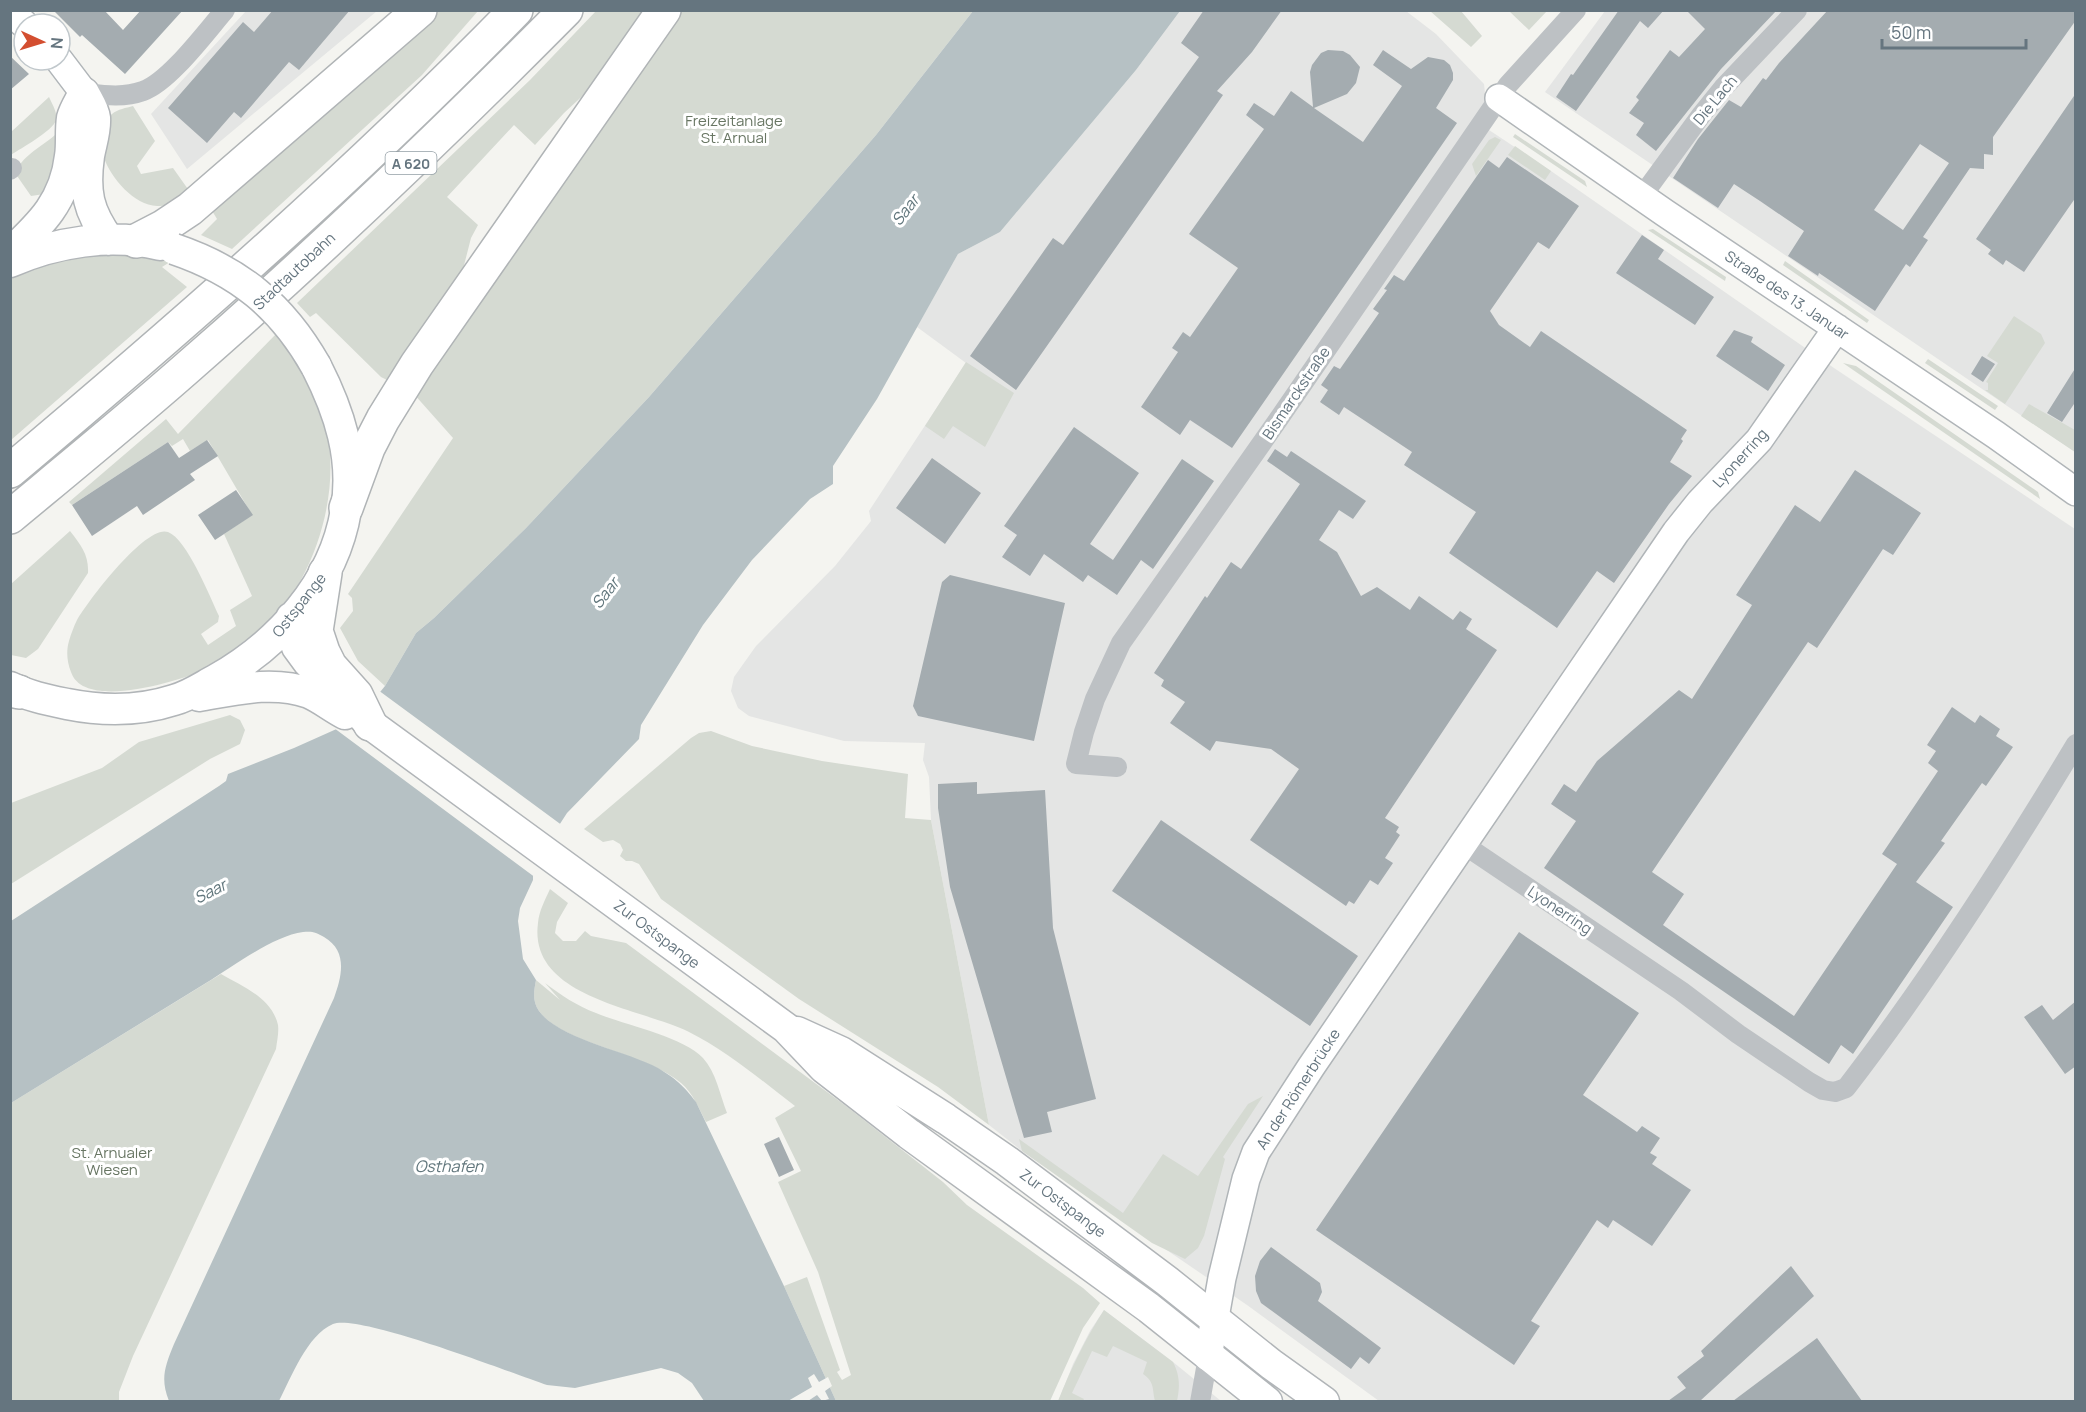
<svg xmlns="http://www.w3.org/2000/svg" width="2086" height="1412" viewBox="0 0 2086 1412" font-family="Manrope,sans-serif">
	<rect width="100%" height="100%" fill="#f4f4f0"/>
	<path fill="#e4e5e4" d="M246 11H377L187 169 151 114Z
		M1180 11H1406L1436 34 1484 84 1489 130 1551 171 1834 368 2075 529V1401H1379L1247 1305 1022 1151 989 1125 931 820 929 777 923 760 925 743 844 741 749 716 738 708 731 691 734 677 756 646 835 566 871 521 869 511 966 363 917 327 958 254 1000 232 1136 70Z
		M1605 11H2075V452L1545 92Z
		M1104 1310 1173 1362 1221 1401 1058 1402 1073 1364 1090 1331Z"/>
	<path fill="#d5dad2" d="M439 11H478L422 75 232 249 201 235 217 219 211 209Z
		M596 11H651L603 77 564 113 535 145 514 125 447 197 478 225 471 238 460 281 391 382 381 377 316 313 310 317 297 303 530 80Z
		M679 11H973L876 135 649 397 526 528 434 618 416 633 385 686 358 661 340 628 353 611 352 598 348 594 453 438 413 393Z
		M1430 11H1461L1482 36 1471 47Z
		M1509 11H1547L1529 30Z
		M49 97C52 104 58 113 56 120 53 131 21 148 11 155V132Z
		M133 106 155 141 137 166 141 174 173 168 190 192C180 198 170 207 157 206 134 205 111 178 104 158 102 149 103 139 104 130 105 124 106 118 112 114 118 109 126 108 133 106Z
		M63 127 51 193 31 196 15 173C24 152 49 144 63 127Z
		M1515 134 1585 181 1587 187 1513 137Z
		M1495 137 1501 140 1476 176 1472 164 1489 140Z
		M1515 146 1551 171 1545 180 1508 155Z
		M1653 229 1726 277 1725 281 1648 230Z
		M105 254 135 255 170 262 162 267 187 287 11 440V278C44 263 69 258 105 254Z
		M1785 261 1869 320 1867 323 1783 265Z
		M2014 316 2041 334 2045 343 2005 404 1985 390H1988V383L1986 382 1998 363 1987 356Z
		M277 333C286 346 299 360 305 374 312 388 319 405 324 420 345 491 313 587 258 635 246 646 219 663 205 670 178 681 84 711 71 672 67 662 66 651 69 641 71 634 74 626 77 620 88 601 146 524 168 532 187 539 210 597 219 616L218 622 201 634 208 645 236 626 230 610 252 596 224 534 252 515 208 440 190 451 183 439 172 446 168 442 72 505 69 502 166 419 178 434Z
		M1928 359 1998 406 1995 410 1925 363Z
		M966 362 1014 393 985 447 953 426 944 439 925 426Z
		M1843 363 1856 366 2038 492 2040 499Z
		M2029 404 2075 430V452L2021 416Z
		M70 531C81 545 89 555 88 573L38 649 26 658 11 655V584Z
		M230 715 240 720 245 730 240 744 210 759 11 884V803L102 768 139 742Z
		M711 731 752 746 822 761 908 774 905 818 931 820 989 1125 938 1087 799 999 661 899 639 864 632 861H626L620 856 623 850 620 844 613 840 603 842 584 829 691 738 699 733Z
		M550 889 568 903 557 922 555 933 563 941H576L585 931 591 936 626 943 846 1106 943 1182 967 1205 1083 1288 1100 1303 1083 1328 1050 1401H836L784 1286 807 1277 840 1370 837 1372 842 1380 851 1375 818 1272 778 1182 801 1171 775 1118 795 1106C761 1080 727 1051 689 1032 641 1008 528 998 538 923 539 911 545 900 550 889Z
		M221 974C242 986 272 998 278 1025 279 1033 277 1041 276 1049L133 1356 119 1392V1401L11 1402V1103Z
		M536 980 560 1000 545 983C561 995 577 1006 596 1013 624 1025 682 1036 703 1058 716 1072 720 1095 727 1113L706 1122C699 1109 693 1093 681 1083 647 1053 562 1044 539 1011 532 1001 534 991 536 980Z
		M1263 1096 1223 1157 1225 1159 1204 1236 1198 1248 1185 1259 1152 1243 1022 1151 1019 1139 1123 1213 1163 1154 1198 1176 1248 1104Z
		M1104 1310 1173 1362C1180 1376 1180 1386 1177 1401H1155C1152 1389 1155 1382 1143 1374L1147 1362 1113 1346 1107 1357 1092 1351 1072 1393 1084 1399 1083 1401H1058C1071 1369 1085 1339 1104 1310Z"/>
	<path fill="#b6c1c4" d="M973 11H1180L1136 70 1000 232 958 254 877 399 833 466V484L810 499 752 560 703 625 641 725 639 739 567 813 543 850 533 872V880L520 908 518 921 523 959 536 980C534 991 532 1001 539 1011 559 1039 627 1051 658 1068 676 1079 683 1085 696 1102L784 1286 836 1401H704L692 1383 678 1373 661 1368 575 1388 547 1385C512 1373 358 1313 333 1324 307 1335 291 1378 279 1401H169C160 1379 165 1366 174 1344L334 998C342 976 348 951 324 937 316 932 312 931 303 932 273 936 232 967 206 983 141 1023 76 1063 11 1103V921L219 786 226 781 228 774 294 748 341 727 367 708 385 686 416 633 434 618 526 528 649 397 876 135Z"/>
	<path fill="#f4f4f0" d="M378 690 563 826 546 851 536 872V878L334 728 365 706Z
		M814 1374 819 1382 828 1377 832 1386 825 1391 829 1399 822 1401 817 1395 808 1401H788L812 1387 808 1378Z"/>
	<path fill="#a4acb0" fill-rule="evenodd" d="M53 10H104L123 30 141 10H183L125 74 82 35 80 37Z
		M273 10H350L299 70 289 62 241 118 234 112 207 143 168 108 243 22 254 32Z
		M1204 10H1282L1252 52 1217 91 1223 95 1016 390 970 356 1053 238 1063 245 1199 57 1181 43Z
		M1619 10H1664L1648 28 1640 21 1576 111 1556 97 1571 74 1573 75Z
		M1686 10H1777L1721 69 1656 151 1636 135 1644 123 1629 113 1639 100 1636 97 1670 50 1679 57 1705 29Z
		M1828 10H2076V20L1993 137V155L1984 154V169L1970 168 1923 237 1928 240 1910 267 1906 264 1875 311 1819 273 1818 276 1788 256 1804 231 1760 201 1734 184 1718 208 1673 178 1698 139 1729 100 1741 107 1763 78 1766 80 1779 63ZM1920 144 1949 163 1903 230 1874 210Z
		M1328 50 1343 51 1350 55 1360 67 1356 83 1347 94 1314 108 1363 142 1402 86 1373 65 1383 50 1411 69 1428 57 1444 60 1450 65 1453 73V80L1436 108 1457 123 1232 448 1190 420 1180 435 1141 407 1178 352 1172 348 1183 332 1190 337 1238 268 1189 234 1264 129 1246 115 1254 103 1274 116 1291 91 1313 107 1310 72 1312 65 1321 53Z
		M10 56 29 74 10 90Z
		M2076 93V197L2024 272 2006 260 2003 265 1988 254 1991 250 1976 239Z
		M1507 157 1579 206 1549 249 1538 242 1490 311 1499 325 1530 347 1541 331 1687 430 1681 439 1683 441 1670 462 1692 476 1669 504 1614 583 1597 571 1557 628 1449 553 1476 512 1404 465 1412 452 1344 407 1339 415 1320 402 1328 390 1321 385 1334 366 1340 369 1379 313 1373 309 1387 290 1384 289 1394 275 1404 281 1488 160 1499 168Z
		M1642 235 1664 250 1658 259 1714 297 1695 325 1616 273Z
		M1734 330 1753 337 1751 342 1785 365 1768 391 1716 356Z
		M1982 356 1995 364 1983 382 1971 374Z
		M2076 367V401L2062 422 2047 413Z
		M1074 427 1139 473 1090 544 1113 560 1182 459 1214 481 1153 569 1141 560 1117 595 1088 575 1083 582 1044 554 1030 576 1002 557 1017 535 1004 526Z
		M207 440 218 456 190 474 195 480 143 515 137 506 92 536 72 505 168 442 179 458Z
		M1275 449 1287 457 1291 451 1366 501 1353 519 1339 510 1319 540 1337 552 1361 596 1377 587 1410 610 1419 596 1453 620 1460 611 1472 619 1466 629 1497 650 1385 818 1399 827 1396 832 1400 835 1385 858 1393 863 1378 885 1370 880 1354 904 1349 901 1346 906 1250 840 1299 769 1271 749 1216 741 1210 751 1170 723 1185 702 1161 686 1164 680 1154 673 1205 596 1207 598 1231 562 1241 569 1300 484 1267 461Z
		M932 458 981 493 945 544 896 508Z
		M1855 470 1921 513 1893 555 1883 549 1817 648 1808 642 1652 872 1684 894 1663 925 1794 1016 1897 864 1882 854 1938 771 1928 763 1936 751 1927 745 1952 707 1975 723 1980 715 2000 729 1996 736 2013 747 1986 786 1982 783 1941 841 1945 843 1916 882 1953 907 1853 1054 1841 1045 1829 1064 1544 868 1576 821 1551 804 1564 784 1576 792 1597 761 1679 690 1692 699 1752 605 1736 595 1795 505 1820 522Z
		M236 490 253 515 215 540 198 515Z
		M950 575 1065 603 1034 741 918 716 913 706 942 582Z
		M977 782V794L1045 790 1053 928 1096 1099 1047 1112 1052 1132 1024 1138 950 887 938 808V784Z
		M1161 820 1358 956 1310 1026 1112 891Z
		M1519 932 1639 1013 1583 1095 1637 1132 1642 1126 1660 1138 1650 1153 1657 1157 1652 1164 1691 1190 1652 1246 1613 1220 1608 1228 1597 1220 1531 1321 1540 1326 1514 1365 1316 1230Z
		M2076 1001V1066L2065 1074 2024 1017 2042 1005 2053 1020Z
		M779 1137 794 1170 779 1177 764 1144Z
		M1271 1247 1320 1283 1322 1292 1318 1301 1381 1348 1369 1364 1360 1357 1351 1369 1261 1303 1256 1291 1255 1276 1260 1261Z
		M1791 1266 1814 1296 1700 1401H1668L1686 1388 1677 1377 1704 1356 1701 1351Z
		M1817 1338 1862 1401H1733Z"/>
	<g fill="none" stroke-linecap="round" stroke-linejoin="round">
		<defs>
			<path id="secondary" d="M10 11 24 24
				M59 60 84 93
				M1499 98 1665 213 1996 435 2076 492
				M1208 1357 1222 1278 1246 1179 1256 1152 1311 1067 1676 532 1700 502 1759 440 1837 328"/>
			<path id="primary" d="M84 93C88 101 94 109 95 118 96 131 91 144 89 156 84 192 88 211 109 240
				M10 253C41 224 65 201 70 156 72 144 70 131 72 118 74 110 80 101 84 93
				M10 262C56 242 110 233 160 245
				M291 618 293 635 297 647 308 662 370 724 786 1028 824 1068 909 1134 1149 1308 1267 1402
				M10 687C28 696 48 700 67 704 102 711 140 711 174 700 189 696 202 687 215 680 279 644 334 584 346 510 355 458 339 411 316 366
				M199 696C234 690 273 680 309 693 321 698 333 708 345 714
				M797 1032 841 1052 946 1119 1007 1161 1167 1281 1271 1364 1324 1402"/>
			<path id="highway" d="M136 241 163 227 190 209 420 10
				M10 471C185 324 356 174 516 10
				M346 508 368 448 383 419 417 364 664 10
				M10 517C69 468 129 419 187 368 318 254 443 134 566 10
				M325 573 316 631 323 652 330 666 356 695 370 724
				M10 690 19 692"/>
		</defs>
		<use href="#secondary" stroke="#b0b5b8" stroke-width="30"/>
		<use href="#primary" stroke="#b1b5b8" stroke-width="33"/>
		<use href="#highway" stroke="#b0b4b6" stroke-width="36"/>
		<path stroke="#bdc1c4" stroke-width="20" d="M84 93C103 95 124 98 143 91 169 82 206 32 225 10
			M10 170 12 168
			M1642 196 1702 114 1723 88 1797 10
			M1117 767 1076 764 1084 732 1095 699 1121 643 1278 420 1508 85 1576 10
			M1463 844 1681 991 1738 1034 1809 1082 1823 1090 1835 1092 1846 1088C1930 979 2005 862 2076 744
			M1200 1402 1208 1357"/>
		<use href="#secondary" stroke="#fff" stroke-width="27"/>
		<use href="#primary" stroke="#fff" stroke-width="30"/>
		<use href="#highway" stroke="#fff" stroke-width="33"/>
		<defs>
			<path id="primary-bridge" d="M174 249C239 271 282 306 316 366"/>
		</defs>
		<use href="#primary-bridge" stroke="#b1b5b8" stroke-width="33" stroke-linecap="butt"/>
		<use href="#primary-bridge" stroke="#fff" stroke-width="30"/>
	</g>
	<g text-anchor="middle" dominant-baseline="central" stroke-width="6" stroke-linejoin="round" paint-order="stroke">
		<rect fill="#fff" stroke="#939ea5" stroke-width="1.5" x="385.5" y="152" width="51" height="22" rx="4.5"/>
		<g font-size="14" font-weight="bold" fill="#65757f">
			<text x="411" y="163">A 620</text>
		</g>
		<g font-size="15" fill="#65757f" stroke="#fff">
			<text transform="translate(1715 100) rotate(-50)">Die Lach</text>
			<text transform="translate(294 271) rotate(-43)">Stadtautobahn</text>
			<text transform="translate(1787 295) rotate(34)">Straße des 13. Januar</text>
			<text transform="translate(1296 393) rotate(-56)">Bismarckstraße</text>
			<text transform="translate(1740 458) rotate(-48)">Lyonerring</text>
			<text transform="translate(299 605) rotate(-52)">Ostspange</text>
			<text transform="translate(1560 910) rotate(34)">Lyonerring</text>
			<text transform="translate(657 934) rotate(37)">Zur Ostspange</text>
			<text transform="translate(1298 1089) rotate(-57)">An der Römerbrücke</text>
			<text transform="translate(1063 1203) rotate(37)">Zur Ostspange</text>
		</g>
		<g font-size="15" fill="#687663" stroke="#fff">
			<text x="734" y="120">Freizeitanlage<tspan x="734" dy="17">St. Arnual</tspan></text>
			<text x="112" y="1152">St. Arnualer<tspan x="112" dy="17">Wiesen</tspan></text>
		</g>
		<g font-size="16" font-style="italic" fill="#61767c" stroke="#fff">
			<text transform="translate(905 210) rotate(-52)">Saar</text>
			<text transform="translate(605 593) rotate(-52)">Saar</text>
			<text transform="translate(210 891) rotate(-27)">Saar</text>
			<text x="449" y="1166">Osthafen</text>
		</g>
	</g>
	<rect width="2086" height="1412" fill="none" stroke="#65757f" stroke-width="24"/>
	<g transform="translate(42 42) rotate(94)"><circle r="28" fill="#ffffff" stroke="#c1c8cc" stroke-width="1.5"/>
	<path d="M0-4.5L10 22L0 15L-10 22Z" fill="#d34e30"/>
	<text y="-9" font-size="16" font-weight="bold" text-anchor="middle" fill="#65757f">N</text>
	</g>
	<path d="M1882 39v9h144v-9" fill="none" stroke="#65757f" stroke-width="3"/>
	<text x="1891" y="39" font-size="18" fill="#65757f" stroke="#ffffff" stroke-width="4.5" paint-order="stroke">50 m</text>
</svg>
